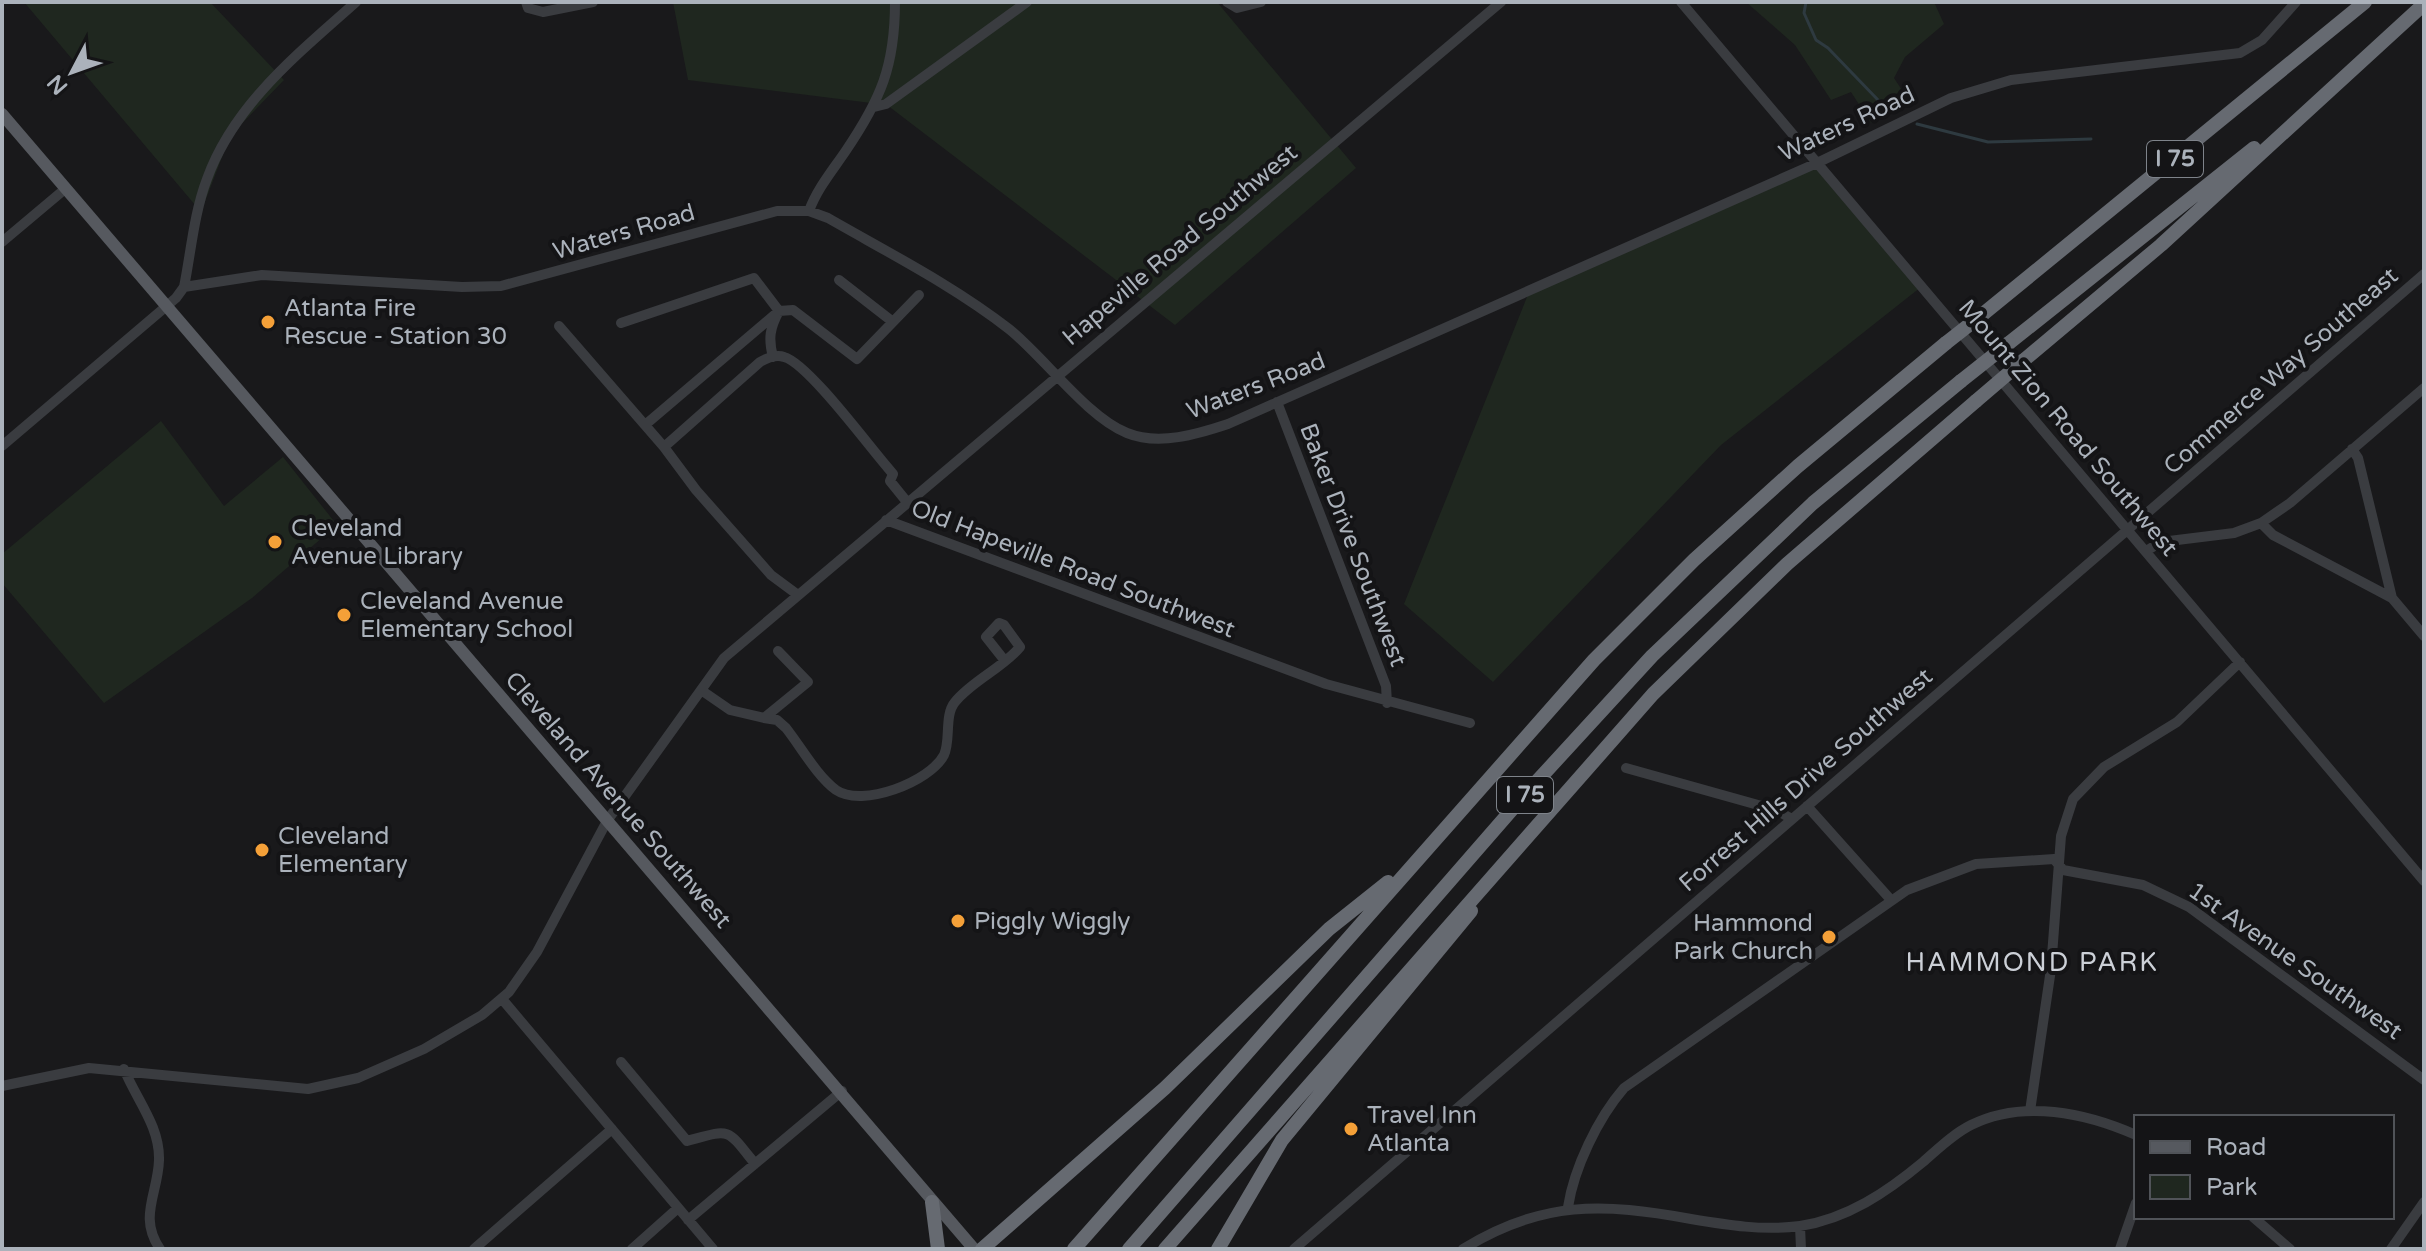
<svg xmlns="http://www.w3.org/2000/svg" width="2426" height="1251" viewBox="0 0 2426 1251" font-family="'Varela Round',sans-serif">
	<rect width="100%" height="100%" fill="#19191b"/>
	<path fill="#1f271f" d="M24 2H210L284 80 230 136 201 212Z
		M673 2H1217L1356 168 1175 325 887 105 688 80Z
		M1746 2H1934L1944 24 1905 57 1894 78 1911 104 1871 123 1851 92 1831 100 1795 45Z
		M1822 165 1921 287 1721 445 1493 682 1404 604 1531 287Z
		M161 421 224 506 283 457 337 525 252 598 104 703 2 583V554Z"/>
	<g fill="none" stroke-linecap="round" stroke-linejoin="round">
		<path stroke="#2e3a40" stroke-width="3" d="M1806 2 1804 13 1816 40 1828 48 1879 101 1897 108
			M1917 124 1988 142 2091 139"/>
		<path stroke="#3a3c40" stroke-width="10" d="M526 2 528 8 543 12 593 2
			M1227 2 1237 8 1261 2
			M1681 2 2424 881
			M874 107 886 104 1027 2
			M809 211C817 189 832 171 845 152 881 99 895 66 895 2
			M2 242 65 189
			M839 280 893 322
			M184 287 262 275 462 287 501 286 777 211H809L828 218C889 253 954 286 1009 329 1044 357 1087 417 1127 433 1159 446 1198 434 1228 424L1817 163 1951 98 2011 80 2240 53 2262 40 2296 2
			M621 323 754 278 779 311C770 328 768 338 773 357
			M559 326 664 447 696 490 771 575 798 595
			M1277 402 1386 686 1387 703
			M645 425 779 311 793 310 857 359 919 295
			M2 446 176 298 184 287C191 252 194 213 207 179 234 104 299 53 356 2
			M664 447 760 362C767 358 776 354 784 357 807 363 865 441 883 462L893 474 890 481 907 502
			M2352 449 2358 458 2392 598
			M886 520 1326 684 1470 723
			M2261 523 2273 535 2392 598 2424 636
			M2146 551 2161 542 2234 533 2261 523 2290 503 2424 388
			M701 690 730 710 764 718 808 682 778 651
			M764 718 777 720 786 728C801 747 817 776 836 790 862 808 930 782 944 755 951 740 944 715 955 702 973 680 1003 668 1020 647L1004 625 999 623 986 637 1005 661
			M1626 768 1776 810 1792 819
			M1807 806 1891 900
			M502 999 713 1249
			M621 1062 687 1141C731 1129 726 1127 755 1164
			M124 1069C136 1099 160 1126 159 1160 158 1194 138 1217 160 1249
			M2 1086 89 1068 308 1089 358 1078 424 1049 482 1015 509 992 537 952 607 821 724 658 1501 2
			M2030 1111 2051 969 2061 836 2073 799 2104 767 2177 722 2240 662
			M1568 1207C1574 1168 1598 1118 1624 1088L1907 890 1976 864 2054 859 2063 870 2143 885 2189 907 2424 1080
			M2253 1217 2290 1249
			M688 1220 842 1091
			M1800 1226 1801 1249
			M474 1249 612 1129
			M632 1249 678 1208
			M1294 1249 2424 274
			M1463 1249C1542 1200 1603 1203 1691 1219 1727 1225 1763 1231 1800 1226 1847 1219 1887 1192 1923 1162 1938 1149 1953 1134 1971 1125 2023 1099 2086 1113 2136 1135
			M2120 1249 2136 1203
			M2391 1249 2424 1202"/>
		<path stroke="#56595f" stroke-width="12" d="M2 114 974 1249"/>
		<path stroke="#666a71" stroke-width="14" d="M1983 314 2365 2
			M2009 343 2254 148
			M2024 360 2161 245 2424 4
			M932 1202 938 1249
			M982 1249 1165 1088 1329 929 1388 882
			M1074 1249 1594 660 1694 560 1798 466 1946 343
			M1129 1249 1529 790 1652 656 1813 503 1961 381
			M1165 1249 1653 694 1787 564 1976 401
			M1218 1249 1282 1140 1471 911"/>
		<path stroke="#666a71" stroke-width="14" d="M1946 343 1983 314
			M1961 381 2009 343
			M1976 401 2024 360"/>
	</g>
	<g fill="#f4a038" stroke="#141416" stroke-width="3">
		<circle cx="268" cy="322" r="8"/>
		<circle cx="275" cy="542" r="8"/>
		<circle cx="344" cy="615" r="8"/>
		<circle cx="262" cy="850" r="8"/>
		<circle cx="958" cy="921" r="8"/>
		<circle cx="1829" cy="937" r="8"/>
		<circle cx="1351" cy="1129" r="8"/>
	</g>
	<g text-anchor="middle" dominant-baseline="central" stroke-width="8" stroke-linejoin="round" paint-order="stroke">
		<g fill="#141416" stroke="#7e838a" stroke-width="2">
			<rect x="2147" y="141" width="56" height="36" rx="6"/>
			<rect x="1497" y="777" width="56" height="36" rx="6"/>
		</g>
		<g font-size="22" font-weight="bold" fill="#abb2bb">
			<text x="2175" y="159">I 75</text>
			<text x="1525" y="795">I 75</text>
		</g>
		<g font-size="24" fill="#abb2bb" stroke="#141416">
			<text transform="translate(1847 124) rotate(-25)">Waters Road</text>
			<text transform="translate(624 232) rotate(-16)">Waters Road</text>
			<text transform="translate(1180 245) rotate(-40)">Hapeville Road Southwest</text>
			<text transform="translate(2281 371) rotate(-41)">Commerce Way Southeast</text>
			<text transform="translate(1256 386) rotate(-21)">Waters Road</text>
			<text transform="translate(2068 428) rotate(50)">Mount Zion Road Southwest</text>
			<text transform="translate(1353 545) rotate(69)">Baker Drive Southwest</text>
			<text transform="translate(1073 569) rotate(21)">Old Hapeville Road Southwest</text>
			<text transform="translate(1806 780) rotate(-41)">Forrest Hills Drive Southwest</text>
			<text transform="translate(618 800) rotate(49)">Cleveland Avenue Southwest</text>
			<text transform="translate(2295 961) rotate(35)">1st Avenue Southwest</text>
		</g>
		<g font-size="24" fill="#abb2bb" stroke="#141416" text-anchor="start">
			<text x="284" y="308">Atlanta Fire<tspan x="284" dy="28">Rescue - Station 30</tspan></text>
			<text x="291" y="528">Cleveland<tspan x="291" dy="28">Avenue Library</tspan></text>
			<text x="360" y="601">Cleveland Avenue<tspan x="360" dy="28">Elementary School</tspan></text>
			<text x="278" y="836">Cleveland<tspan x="278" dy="28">Elementary</tspan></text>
			<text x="974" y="921">Piggly Wiggly</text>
			<text x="1813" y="923" text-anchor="end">Hammond<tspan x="1813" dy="28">Park Church</tspan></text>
			<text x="1367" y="1115">Travel Inn<tspan x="1367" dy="28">Atlanta</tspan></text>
		</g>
		<g font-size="26" letter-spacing="2" fill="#ccd0d7" stroke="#141416">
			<text x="2032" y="962">HAMMOND PARK</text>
		</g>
	</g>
	<rect width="2426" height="1251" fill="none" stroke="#abb2bb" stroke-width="8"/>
	<rect x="2134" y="1115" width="260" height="104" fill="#141416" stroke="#505358" stroke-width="2"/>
	<rect x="2150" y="1141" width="40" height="12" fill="#56595f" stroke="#505358" stroke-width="2"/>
	<text x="2206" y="1155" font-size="24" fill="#abb2bb">Road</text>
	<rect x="2150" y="1175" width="40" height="24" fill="#1f271f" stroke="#505358" stroke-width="2"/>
	<text x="2206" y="1195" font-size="24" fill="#abb2bb">Park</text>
	<g transform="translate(72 72) rotate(229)" stroke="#141416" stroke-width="6" paint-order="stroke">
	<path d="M0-6L14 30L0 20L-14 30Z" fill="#abb2bb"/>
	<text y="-12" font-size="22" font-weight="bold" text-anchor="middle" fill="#abb2bb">N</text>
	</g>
</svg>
